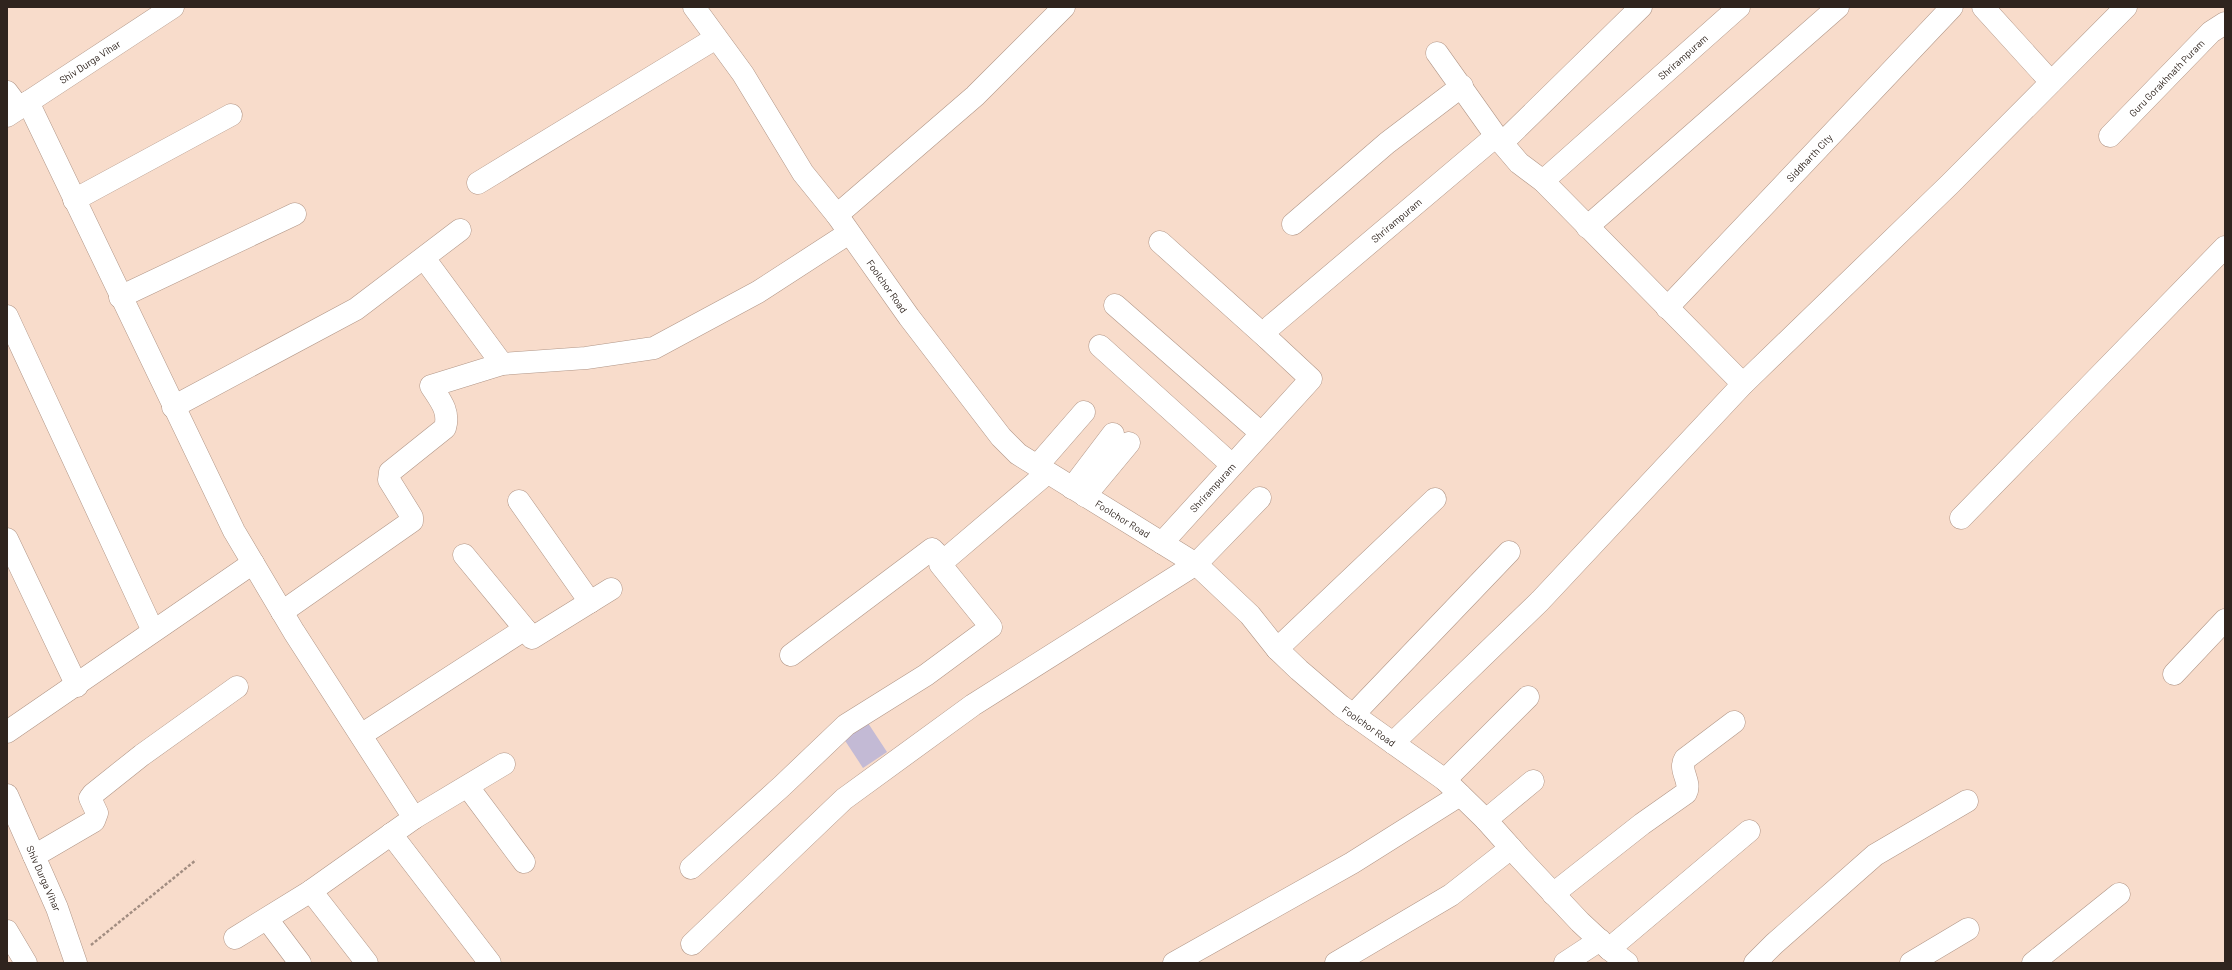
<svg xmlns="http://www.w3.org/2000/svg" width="2232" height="970" viewBox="0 0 2232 970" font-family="Barlow,sans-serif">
	<rect width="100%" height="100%" fill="#f8dccb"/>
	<path fill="#c3bad5" d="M866 720 887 752 863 768 842 736Z"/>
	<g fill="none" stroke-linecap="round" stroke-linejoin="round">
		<defs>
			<g id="minor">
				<path id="s1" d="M694 7 743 74 803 173 837 215 909 317 1001 437 1018 454 1196 564 1250 615 1277 649 1299 670 1341 706 1445 780 1486 820 1519 857 1580 922 1609 949 1627 963"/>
				<path d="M1983 7 2051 82"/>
				<path d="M1437 53 1496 136"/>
				<path d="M7 92 19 108"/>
				<path d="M28 102 234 531 294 632 414 818"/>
				<path id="s2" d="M7 116 173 7"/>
				<path id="s3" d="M2110 136 2211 32 2225 23"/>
				<path d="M1502 143 1641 7"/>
				<path d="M1543 181 1743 384"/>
				<path d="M478 183 716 38"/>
				<path d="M74 200 231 115"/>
				<path d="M837 215 975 96 1064 7"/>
				<path d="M1293 224 1387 143 1462 86"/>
				<path d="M1587 227 1838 7"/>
				<path d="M1160 242 1267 338"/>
				<path d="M424 258 502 364"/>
				<path d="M120 297 295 214"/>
				<path d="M1115 305 1261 433"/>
				<path id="s4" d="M1667 308 1952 7"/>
				<path d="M7 316 153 631"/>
				<path d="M1100 346 1232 465"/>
				<path d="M173 407 356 309 460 230"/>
				<path d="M1037 466 1084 412"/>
				<path d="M1072 488 1113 434"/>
				<path d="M1085 496 1129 443"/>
				<path d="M519 501 590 602"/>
				<path d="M1961 518 2225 247"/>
				<path d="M7 539 77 686"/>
				<path id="s5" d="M1162 543 1311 379 1267 338V331L1271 326 1496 136 1519 163 1543 181 1739 7"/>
				<path d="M464 555 525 629"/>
				<path d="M282 612 412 521V517L389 480 390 472 445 428C450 411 440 400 431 386L502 364 586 358 654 348 758 292 849 233"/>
				<path d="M1277 649 1435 499"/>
				<path d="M791 655 932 549 944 561"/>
				<path d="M2174 674 2225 620"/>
				<path d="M1353 715 1509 552"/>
				<path d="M7 732 253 563"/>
				<path d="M361 735 525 629 532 638 611 589"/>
				<path d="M1393 743 1540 601 1743 384 1950 184 2126 7"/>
				<path d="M1445 780 1528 697"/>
				<path d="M468 787 524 862"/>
				<path id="s6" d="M7 795 57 908 76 963"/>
				<path d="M1486 820 1533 781"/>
				<path d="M391 834 490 963"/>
				<path d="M34 856 94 821 97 813 90 798 93 794 142 755 237 687"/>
				<path d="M691 868 782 786 846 725 926 675 991 627 940 564 1047 473"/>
				<path d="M311 891 367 963"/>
				<path d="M1553 894 1642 824 1686 793C1692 782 1678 770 1685 759L1734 722"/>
				<path d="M267 919 300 963"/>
				<path d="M7 931 26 963"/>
				<path d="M235 938 311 891 414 818 504 764"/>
				<path d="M692 944 844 799 973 705 1196 564 1260 498"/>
				<path d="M1609 949 1749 831"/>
				<path d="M1174 963 1352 863 1460 795"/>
				<path d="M1336 963 1451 895 1511 848"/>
				<path d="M1565 963 1600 940"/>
				<path d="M1755 963 1774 944 1875 855 1967 801"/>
				<path d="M1911 963 1968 929"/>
				<path d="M2033 963 2119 894"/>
			</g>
		</defs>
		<use href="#minor" stroke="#b19687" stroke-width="23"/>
		<path stroke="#a28d81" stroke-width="2.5" stroke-dasharray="3 2" stroke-linecap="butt" d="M91 945 196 860"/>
		<use href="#minor" stroke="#fff" stroke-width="22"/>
	</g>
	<g text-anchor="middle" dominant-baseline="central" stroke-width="3" stroke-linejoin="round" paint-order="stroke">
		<g font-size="10" fill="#2f241e" stroke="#f8dccb">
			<text stroke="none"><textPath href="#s5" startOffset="842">Shrirampuram</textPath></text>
			<text stroke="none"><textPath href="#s2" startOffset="99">Shiv Durga Vihar</textPath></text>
			<text stroke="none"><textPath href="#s3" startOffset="81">Guru Gorakhnath Puram</textPath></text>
			<text stroke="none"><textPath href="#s4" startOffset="207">Siddharth City</textPath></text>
			<text stroke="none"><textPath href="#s5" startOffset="459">Shrirampuram</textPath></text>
			<text stroke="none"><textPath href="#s1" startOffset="340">Foolchor Road</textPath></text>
			<text stroke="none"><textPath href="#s5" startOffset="75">Shrirampuram</textPath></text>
			<text stroke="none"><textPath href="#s1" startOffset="676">Foolchor Road</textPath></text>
			<text stroke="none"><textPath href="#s1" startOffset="1000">Foolchor Road</textPath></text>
			<text stroke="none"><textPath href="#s6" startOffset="91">Shiv Durga Vihar</textPath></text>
		</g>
	</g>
	<rect width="2232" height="970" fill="none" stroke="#2f241e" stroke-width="16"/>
</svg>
